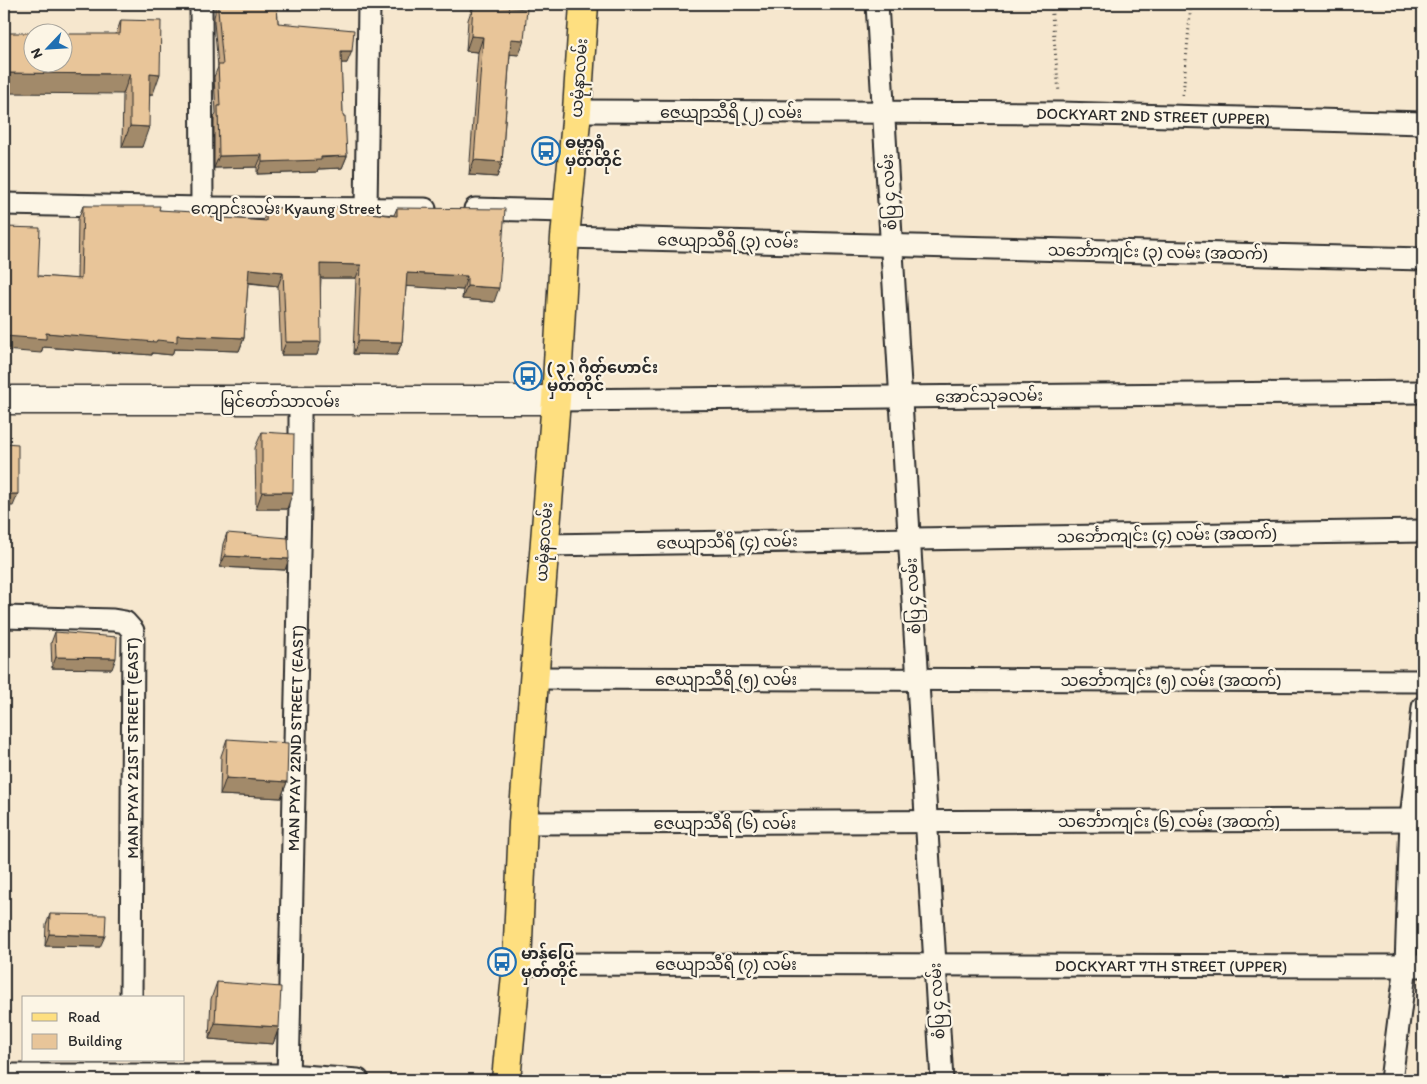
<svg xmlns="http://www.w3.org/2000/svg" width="1427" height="1084" viewBox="0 0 1427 1084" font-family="Itim,'Noto Sans Myanmar',sans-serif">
	<rect width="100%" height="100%" fill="#f6e7ce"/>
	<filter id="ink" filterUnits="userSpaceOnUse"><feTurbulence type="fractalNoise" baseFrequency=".02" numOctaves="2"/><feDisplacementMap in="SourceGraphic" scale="10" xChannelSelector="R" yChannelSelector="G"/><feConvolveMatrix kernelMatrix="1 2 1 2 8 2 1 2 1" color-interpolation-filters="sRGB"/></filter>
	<g filter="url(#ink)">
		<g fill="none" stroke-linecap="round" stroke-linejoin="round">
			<defs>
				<g id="street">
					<path d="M201 4 202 208"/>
					<path d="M877 4 942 1080"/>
					<path id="s1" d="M577 111 1061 113 1423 123"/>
					<path d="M4 204 202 208 425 209"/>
					<path d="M366 208 369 4"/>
					<path d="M475 209 568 211"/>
					<path d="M565 237 1423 259"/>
					<path d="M556 400 1423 392"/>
					<path d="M544 545 1423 531"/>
					<path d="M4 617 113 620 125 622 133 631 131 998"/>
					<path d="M534 678 1423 681"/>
					<path d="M523 823 1423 820"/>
					<path id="s2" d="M517 964 1423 966"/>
					<path d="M4 1075H288L358 1080"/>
					<path id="s3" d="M288 1080 300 503V401"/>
					<path d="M1391 1080 1406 965 1411 819 1423 707"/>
				</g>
				<path id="secondary" d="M4 400H556"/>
				<path id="primary" d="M506 1080 517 964 523 823 556 400 565 237 577 111 584 4"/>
			</defs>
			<use href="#street" stroke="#2b2b2b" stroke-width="25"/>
			<use href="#secondary" stroke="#2b2b2b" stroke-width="31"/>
			<use href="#primary" stroke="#2b2b2b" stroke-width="31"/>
			<path stroke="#2b2b2b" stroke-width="3" stroke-dasharray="1 4" stroke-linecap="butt" d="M1051 4 1059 93
				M1183 95 1191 4"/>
			<use href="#street" stroke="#fcf5e5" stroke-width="21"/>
			<use href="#secondary" stroke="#fcf5e5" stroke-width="28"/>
			<use href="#primary" stroke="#fedf80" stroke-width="28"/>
		</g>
		<path fill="#c8a984" stroke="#2b2b2b" d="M215 4H277L278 23 347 63H341L343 116 347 156 342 168 318 169 317 172 257 174V167L214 168V118L216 113 214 77 218 67 214 22V17L215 13Z
			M473 5 519 55 510 54 502 162 497 177 469 175 478 52 466 51 468 20Z
			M121 20 153 94H150L142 147H122L123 94 116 34Z
			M83 206 159 210 211 217 263 221 267 207 331 212 332 207 360 212 394 215 397 208 494 302 462 299 463 290 406 286 402 342 397 355 353 354 356 278H321L317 355H281L278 286 248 283 244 338 239 351 174 349 172 355 152 353V355L43 347 41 353 38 276 77 279 78 219Z
			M262 432 287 509H256L255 448Z
			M227 533 285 570 220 567 223 544Z
			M55 632 112 669 52 668 51 643Z
			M227 739 287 782 281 798 220 795 221 756Z
			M50 914 100 947 45 946 46 925Z
			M217 982 279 1027 273 1044 209 1039 211 999Z"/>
		<path fill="#a28a6b" stroke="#2b2b2b" d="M471 36 483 37 478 52 466 51Z
			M511 39 524 40 519 55 506 54Z
			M341 51H352L347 63H336Z
			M4 73 130 74 123 94 4 93Z
			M150 73 160 74 153 94H143Z
			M130 126 149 127 142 147H122Z
			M262 155 257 167 214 168 219 156Z
			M347 156 342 168 318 169 317 172 257 174 262 162Z
			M474 160 502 162 497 177 469 175Z
			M320 264 361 265 356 278H316Z
			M249 269 283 272 278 286 244 282Z
			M407 273 467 276 463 290 402 286Z
			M467 286 499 288 494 302 462 299Z
			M46 333 157 340 177 335 244 338 239 351 174 349 172 355 152 353V355L43 347 41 353 4 350V336Z
			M358 341 402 342 397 355 353 354Z
			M286 342H321L317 355H281Z
			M262 492H293L287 509H256Z
			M4 494H18L13 506H4Z
			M225 556 289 559 285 570 220 567Z
			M56 657 116 658 112 669 52 668Z
			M226 778 287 782 281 798 220 795Z
			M49 934 105 936 100 947 45 946Z
			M215 1023 279 1027 273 1044 209 1039Z"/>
		<path fill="#e8c599" stroke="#2b2b2b" d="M219 4H277L278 23 354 30 352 51H341L343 116H345L347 156 321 157V160L262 162V155L219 156 218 106H220L218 65H223L218 10V5H219Z
			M473 5 527 9 524 40 511 39 502 162 474 160 483 37 471 36Z
			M121 20 161 21 160 74 150 73 149 127 130 126V74L4 73V33H32V62H62V34H120Z
			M83 206H160L159 210 212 213 211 217 266 221 267 207 332 212V207H342L360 210V212L397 216V208L505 209 499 288 467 286V276L407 273 402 342 358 341 361 265 320 264 321 342H286L283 272 249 269 244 338 177 335V342L157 340 156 342 46 333V339L4 336V227L40 228 38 276 81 279Z
			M262 432 294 434 293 492H262Z
			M4 443 18 444V494H4Z
			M227 533 288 538 289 559 225 556Z
			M55 632 117 637 116 658 56 657Z
			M227 739 288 743 287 782 226 778Z
			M50 914 106 915 105 936 49 934Z
			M217 982 281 987 279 1027 215 1023Z"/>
	</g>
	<defs>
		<symbol id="bus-ring" viewBox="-11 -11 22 22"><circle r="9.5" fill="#fcf5e5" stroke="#1f6fb2" stroke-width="1.5"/><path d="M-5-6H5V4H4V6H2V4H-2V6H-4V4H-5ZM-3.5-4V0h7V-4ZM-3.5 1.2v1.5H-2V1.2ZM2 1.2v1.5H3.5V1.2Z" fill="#1f6fb2"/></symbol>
	</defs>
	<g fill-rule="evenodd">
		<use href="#bus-ring" x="530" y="135" width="32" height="32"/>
		<use href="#bus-ring" x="512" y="360" width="32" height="32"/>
		<use href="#bus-ring" x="486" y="946" width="32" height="32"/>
	</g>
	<g text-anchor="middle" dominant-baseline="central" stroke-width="4.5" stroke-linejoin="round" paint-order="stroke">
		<g font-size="16" fill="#2b2b2b" stroke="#fcf5e5">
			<text transform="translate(579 78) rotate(-86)">ယမုံနာလမ်း</text>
			<text x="731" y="112">ဇေယျာသီရိ (၂) လမ်း</text>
			<text stroke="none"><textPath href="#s1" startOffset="576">DOCKYART 2ND STREET (UPPER)</textPath></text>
			<text transform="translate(889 192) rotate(-93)">စံပြ ၄ လမ်း</text>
			<text x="286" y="208">ကျောင်းလမ်း Kyaung Street</text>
			<text transform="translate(728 241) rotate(1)">ဇေယျာသီရိ (၃) လမ်း</text>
			<text transform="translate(1158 252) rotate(1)">သင်္ဘောကျင်း (၃) လမ်း (အထက်)</text>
			<text transform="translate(989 396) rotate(-1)">အောင်သုခလမ်း</text>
			<text x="280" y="401">မြင်တော်သာလမ်း</text>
			<text transform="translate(1167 535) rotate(-1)">သင်္ဘောကျင်း (၄) လမ်း (အထက်)</text>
			<text transform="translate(544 542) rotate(-86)">ယမုံနာလမ်း</text>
			<text transform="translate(727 542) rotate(-1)">ဇေယျာသီရိ (၄) လမ်း</text>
			<text transform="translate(913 596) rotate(-93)">စံပြ ၄ လမ်း</text>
			<text x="726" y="679">ဇေယျာသီရိ (၅) လမ်း</text>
			<text x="1171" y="680">သင်္ဘောကျင်း (၅) လမ်း (အထက်)</text>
			<text stroke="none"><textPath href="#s3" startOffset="342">MAN PYAY 22ND STREET (EAST)</textPath></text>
			<text transform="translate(132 748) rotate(-90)">MAN PYAY 21ST STREET (EAST)</text>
			<text x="1169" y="821">သင်္ဘောကျင်း (၆) လမ်း (အထက်)</text>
			<text x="725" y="823">ဇေယျာသီရိ (၆) လမ်း</text>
			<text x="726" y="964">ဇေယျာသီရိ (၇) လမ်း</text>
			<text stroke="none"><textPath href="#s2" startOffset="654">DOCKYART 7TH STREET (UPPER)</textPath></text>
			<text transform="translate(937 1001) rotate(-93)">စံပြ ၄ လမ်း</text>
		</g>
		<g font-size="16" font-weight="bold" fill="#2b2b2b" stroke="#fcf5e5" text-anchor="start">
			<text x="565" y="142">ဓမ္မာရုံ<tspan x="565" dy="18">မှတ်တိုင်</tspan></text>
			<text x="547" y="367">( ၃ ) ဂိတ်ဟောင်း<tspan x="547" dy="18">မှတ်တိုင်</tspan></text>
			<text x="521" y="953">မာန်ပြေ<tspan x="521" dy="18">မှတ်တိုင်</tspan></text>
		</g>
	</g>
	<rect width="1427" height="1084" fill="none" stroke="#fcf5e5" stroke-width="20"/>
	<rect x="10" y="10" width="1407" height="1064" fill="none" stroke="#2b2b2b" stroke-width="2" filter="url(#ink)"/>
	<rect x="22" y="996" width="162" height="65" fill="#fcf5e5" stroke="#a8a49b"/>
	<rect x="32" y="1013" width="25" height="8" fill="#fedf80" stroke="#a8a49b"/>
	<text x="68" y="1022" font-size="15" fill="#2b2b2b">Road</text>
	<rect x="32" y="1034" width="25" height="15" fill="#e8c599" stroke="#a8a49b"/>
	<text x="68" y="1046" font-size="15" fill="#2b2b2b">Building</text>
	<g transform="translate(48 48) rotate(245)"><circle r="24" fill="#fcf5e5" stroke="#a8a49b"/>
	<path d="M0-4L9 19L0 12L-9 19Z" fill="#1f6fb2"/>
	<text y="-8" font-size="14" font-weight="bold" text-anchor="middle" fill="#2b2b2b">N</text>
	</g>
</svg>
